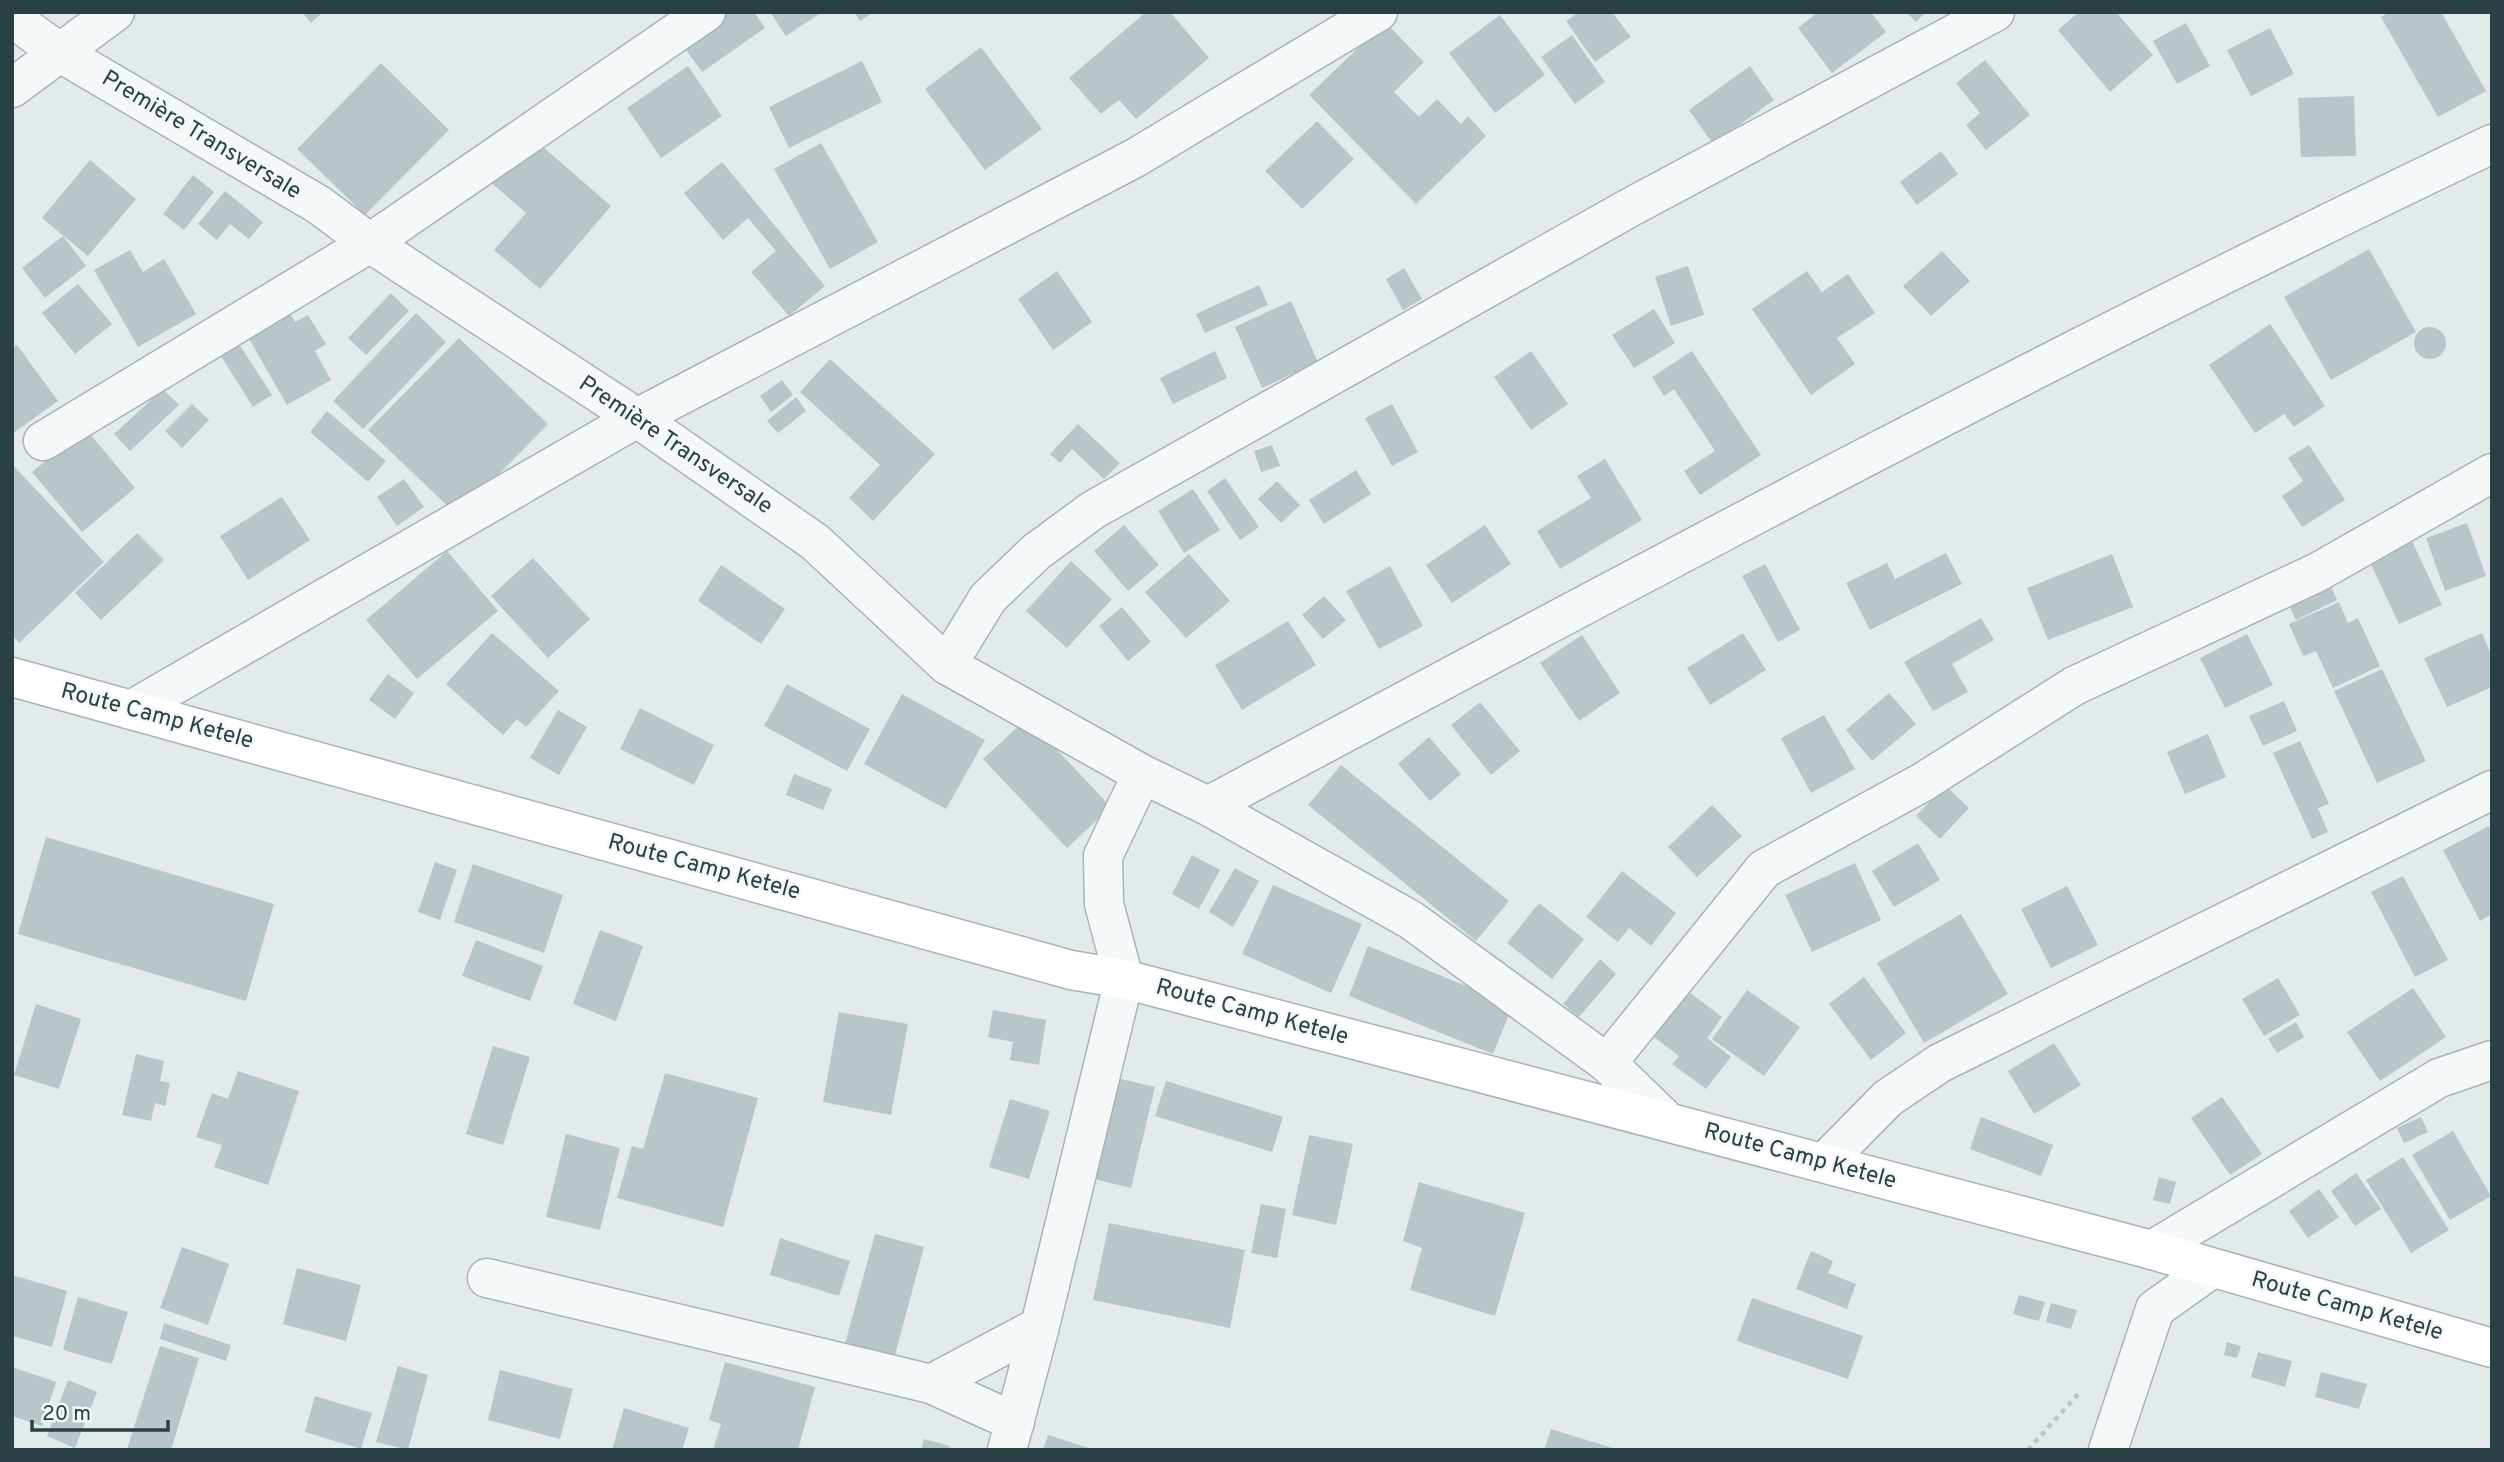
<svg xmlns="http://www.w3.org/2000/svg" width="2504" height="1462" viewBox="0 0 2504 1462" font-family="Overpass,sans-serif">
	<rect width="100%" height="100%" fill="#e2eaeb"/>
	<path fill="#b9c6c9" d="M302 12H323L311 23Z
		M721 12H754L765 28 702 72 680 42Z
		M770 12H822L786 36Z
		M854 12H874L860 21Z
		M1146 12H1170L1209 58 1136 119 1119 100 1101 114 1069 78Z
		M1579 12H1612L1631 37 1595 62 1566 21Z
		M1818 12H1871L1886 32 1832 73 1798 28Z
		M1906 12H1926L1916 22Z
		M2079 12H2116L2153 55 2110 92 2058 30Z
		M2390 12H2441L2486 91 2438 117 2381 17Z
		M1500 15 1545 75 1495 113 1449 53Z
		M1385 22 1424 62 1394 92 1419 117 1437 99 1461 124 1468 116 1486 136 1416 204 1309 95Z
		M2186 23 2210 66 2177 84 2153 41Z
		M2270 28 2294 74 2251 96 2227 50Z
		M1572 35 1605 82 1575 104 1541 57Z
		M981 47 1042 129 985 170 925 89Z
		M1985 60 2030 115 1986 150 1966 125 1980 113 1956 83Z
		M862 61 882 102 789 148 769 107Z
		M381 63 449 130 365 215 297 149Z
		M688 66 722 116 661 158 627 108Z
		M1750 66 1774 100 1713 144 1689 110Z
		M2354 96 2356 156 2301 157 2298 98Z
		M1317 121 1354 159 1302 209 1265 171Z
		M528 134 611 206 540 289 494 250 526 213 488 180Z
		M821 143 878 242 830 269 774 169Z
		M1941 151 1958 174 1917 205 1900 182Z
		M90 160 136 199 88 256 42 218Z
		M722 162 825 286 789 316 751 272 776 251 748 218 723 240 684 193Z
		M193 175 214 192 184 230 163 214Z
		M225 191 263 222 249 239 230 224 217 240 198 224Z
		M63 236 86 266 45 298 22 268Z
		M2369 249 2416 332 2331 380 2284 297Z
		M130 250 143 272 164 259 196 314 138 347 94 270Z
		M1942 251 1970 281 1931 316 1903 286Z
		M1688 266 1704 315 1671 326 1655 277Z
		M1404 268 1422 299 1403 310 1386 279Z
		M1057 271 1092 322 1053 350 1018 299Z
		M1807 271 1822 292 1848 274 1875 313 1837 338 1855 364 1811 395 1752 309Z
		M78 284 112 324 75 354 42 313Z
		M1259 285 1268 305 1205 333 1196 314Z
		M391 293 409 311 366 355 348 338Z
		M282 299 295 322 308 315 326 344 315 351 331 380 287 405 240 323Z
		M1291 301 1318 362 1262 388 1235 327Z
		M1654 309 1675 343 1634 368 1612 335Z
		M416 313 446 342 363 429 333 401Z
		M2270 324 2325 406 2294 427 2284 414 2255 433 2209 365Z
		M2414 343a16 16 0 1 1 32 0a16 16 0 1 1-32 0Z
		M459 338 548 424 458 516 368 430Z
		M237 341 272 395 253 407 219 353Z
		M17 345 58 401 12 434V348Z
		M1215 351 1227 378 1173 404 1160 378Z
		M1531 351 1568 404 1531 430 1494 377Z
		M1692 351 1761 455 1700 495 1684 471 1715 451 1674 389 1664 396 1652 377Z
		M830 359 935 454 873 521 849 498 880 465 800 392Z
		M782 380 793 395 771 412 760 396Z
		M163 389 179 405 130 451 114 434Z
		M796 397 806 411 778 433 767 421Z
		M192 404 209 420 182 448 165 431Z
		M1392 404 1418 452 1392 466 1365 418Z
		M327 411 386 461 368 482 310 432Z
		M1078 424 1120 463 1104 479 1072 449 1060 463 1050 454Z
		M85 428 135 488 82 532 32 472Z
		M1272 445 1280 466 1261 472 1254 451Z
		M2309 445 2345 500 2302 527 2282 496 2303 481 2288 458Z
		M1605 459 1642 520 1560 569 1537 531 1591 498 1577 476Z
		M12 464 104 562 19 643 12 635Z
		M1356 470 1371 494 1324 524 1309 500Z
		M1225 478 1259 527 1240 540 1207 491Z
		M404 479 424 507 397 526 377 497Z
		M1277 481 1300 505 1281 523 1258 499Z
		M1193 489 1220 530 1184 553 1158 511Z
		M282 497 310 540 248 580 220 536Z
		M2467 523 2486 576 2445 591 2426 538Z
		M1124 525 1159 565 1128 591 1094 551Z
		M1485 525 1511 564 1452 603 1426 565Z
		M137 533 164 560 101 620 75 593Z
		M2412 541 2442 605 2399 624 2369 560Z
		M447 551 498 611 417 679 366 620Z
		M1946 553 1962 584 1870 630 1846 583 1887 563 1895 579Z
		M1189 554 1230 601 1186 638 1145 592Z
		M2112 554 2133 607 2048 640 2027 588Z
		M533 558 590 619 548 658 491 596Z
		M1071 561 1112 599 1067 648 1026 611Z
		M1765 564 1800 630 1778 642 1742 576Z
		M721 565 785 609 761 644 698 601Z
		M1390 566 1423 626 1379 649 1346 591Z
		M2324 570 2337 600 2296 620 2282 590Z
		M1324 596 1346 620 1323 639 1302 615Z
		M2339 602 2348 623 2358 618 2380 666 2333 688 2316 651 2303 656 2289 624Z
		M1122 607 1151 642 1128 661 1099 626Z
		M1981 618 1994 640 1952 664 1968 692 1933 711 1904 662Z
		M1288 621 1316 665 1242 710 1215 665Z
		M492 633 559 691 526 727 517 719 503 735 446 684Z
		M1743 633 1766 670 1710 705 1687 668Z
		M2482 633 2492 657V687L2447 707 2424 658Z
		M2247 634 2273 685 2225 708 2200 658Z
		M1582 635 1620 693 1579 721 1540 663Z
		M2382 669 2426 761 2377 783 2334 691Z
		M388 674 414 693 395 719 369 700Z
		M787 684 870 729 847 771 764 726Z
		M1889 693 1916 724 1872 761 1846 730Z
		M902 694 985 740 946 809 864 764Z
		M2284 701 2297 731 2263 746 2249 716Z
		M1480 702 1520 751 1491 775 1451 725Z
		M640 708 714 745 694 785 620 749Z
		M558 710 587 727 559 775 530 758Z
		M1824 715 1855 769 1811 793 1781 738Z
		M1027 718 1111 807 1067 848 983 759Z
		M2208 734 2226 777 2185 794 2167 752Z
		M1429 737 1461 774 1430 801 1398 764Z
		M2300 741 2329 804 2318 808 2328 832 2312 839 2273 753Z
		M1341 765 1509 901 1476 941 1308 805Z
		M794 774 832 789 823 810 786 795Z
		M1945 785 1969 808 1940 839 1916 816Z
		M1712 805 1742 836 1697 877 1668 847Z
		M2489 826 2492 832V914L2480 921 2443 850Z
		M46 837 274 904 246 1001 18 934Z
		M1918 843 1940 880 1894 907 1872 871Z
		M1192 855 1220 870 1199 909 1172 894Z
		M435 862 457 870 440 920 418 912Z
		M1855 863 1881 920 1812 952 1785 895Z
		M473 864 563 895 544 953 454 922Z
		M1235 868 1259 881 1233 927 1209 912Z
		M1622 871 1676 913 1651 946 1629 928 1618 942 1586 917Z
		M2403 876 2448 960 2415 977 2371 892Z
		M1273 885 1362 924 1331 993 1242 954Z
		M2067 886 2098 945 2051 968 2021 909Z
		M1539 903 1584 939 1552 979 1507 943Z
		M1961 914 2008 994 1924 1043 1877 963Z
		M600 930 643 946 616 1021 573 1004Z
		M476 940 543 966 530 1001 462 976Z
		M1368 946 1513 1005 1493 1054 1349 996Z
		M1600 959 1616 974 1579 1017 1563 1004Z
		M1864 977 1906 1033 1871 1060 1829 1004Z
		M2278 978 2300 1015 2264 1036 2242 999Z
		M1680 985 1722 1017 1707 1038 1731 1057 1706 1089 1672 1064 1679 1056 1646 1031Z
		M2413 988 2446 1037 2380 1081 2347 1032Z
		M1747 990 1800 1027 1764 1076 1712 1039Z
		M36 1004 81 1019 59 1089 14 1075Z
		M993 1010 1046 1020 1039 1065 1010 1060 1013 1042 988 1037Z
		M839 1012 908 1024 891 1115 823 1102Z
		M2296 1022 2304 1037 2277 1053 2268 1039Z
		M2054 1043 2081 1085 2034 1114 2008 1071Z
		M493 1046 530 1057 503 1145 466 1134Z
		M136 1054 164 1061 160 1081 170 1083 165 1106 155 1103 151 1121 122 1115Z
		M238 1071 299 1091 268 1185 214 1167 222 1145 196 1137 212 1093 228 1099Z
		M665 1073 758 1098 723 1227 617 1198 632 1146 643 1149Z
		M1117 1078 1155 1087 1131 1188 1094 1179Z
		M1166 1081 1283 1117 1272 1152 1155 1116Z
		M2222 1097 2262 1154 2230 1175 2191 1118Z
		M1010 1099 1050 1111 1029 1179 989 1167Z
		M1981 1117 2053 1145 2041 1176 1970 1149Z
		M2421 1117 2428 1132 2404 1143 2397 1128Z
		M2453 1131 2491 1196 2450 1220 2412 1155Z
		M566 1134 620 1148 600 1230 546 1217Z
		M1309 1135 1353 1144 1336 1225 1292 1215Z
		M2403 1157 2449 1230 2411 1253 2366 1180Z
		M2356 1173 2381 1209 2355 1226 2331 1191Z
		M2159 1177 2176 1182 2170 1204 2153 1200Z
		M1419 1182 1525 1213 1495 1316 1410 1290 1422 1248 1403 1241Z
		M2319 1189 2339 1217 2308 1238 2289 1211Z
		M1261 1204 1286 1209 1277 1258 1251 1253Z
		M1109 1223 1245 1250 1230 1328 1093 1300Z
		M875 1234 924 1247 892 1366 843 1351Z
		M780 1238 850 1261 839 1296 770 1275Z
		M182 1247 229 1264 208 1325 160 1308Z
		M1811 1251 1833 1261 1828 1273 1856 1284 1847 1309 1796 1289Z
		M297 1268 361 1285 346 1341 283 1324Z
		M12 1275 67 1291 52 1347 12 1336Z
		M2019 1295 2045 1302 2039 1321 2013 1314Z
		M78 1297 128 1312 112 1364 63 1350Z
		M1752 1298 1863 1336 1848 1379 1737 1341Z
		M2051 1303 2077 1310 2071 1329 2046 1322Z
		M164 1323 231 1345 226 1361 160 1339Z
		M2227 1342 2241 1346 2237 1358 2224 1355Z
		M160 1346 199 1358 171 1450H130L127 1449Z
		M2258 1352 2292 1361 2285 1387 2251 1377Z
		M725 1362 815 1387 798 1450H713L721 1424 709 1420Z
		M398 1366 428 1375 408 1450 376 1442Z
		M12 1367 56 1382 42 1426 12 1416Z
		M500 1370 573 1389 560 1439 488 1420Z
		M2321 1372 2367 1384 2359 1409 2315 1397Z
		M68 1380 97 1392 75 1448 47 1436Z
		M315 1396 372 1413 361 1449 305 1432Z
		M624 1408 689 1428 682 1450H612Z
		M1551 1429 1616 1449V1450H1544Z
		M1048 1435 1092 1449V1450H1043Z
		M924 1439 950 1446 949 1450H921Z"/>
	<g fill="none" stroke-linecap="round" stroke-linejoin="round">
		<defs>
			<path id="street" d="M12 18 59 52 319 205 370 243 637 418 815 542 947 665 1142 774 1103 856 1104 904 1124 979 1040 1326 1007 1450
				M12 88 115 12
				M43 441 370 243 706 12
				M947 665 988 598 1036 552 1093 510 1629 208 1995 12
				M131 710 637 418 1135 158 1378 12
				M1142 774 1208 806 1411 920 1607 1063 1668 1122
				M1208 806C1632 579 2057 351 2492 144
				M1607 1063 1764 869 1923 782 2074 686 2318 572 2492 473
				M1824 1163 1888 1098 1940 1063 2492 790
				M2152 1250 2439 1078 2492 1060
				M487 1278 931 1384 1015 1422
				M931 1384 1040 1326
				M2108 1450 2155 1309 2211 1269"/>
			<path id="secondary" d="M12 677 1071 970 1124 979 2152 1250 2492 1348"/>
		</defs>
		<use href="#street" stroke="#a7b4b6" stroke-width="41"/>
		<use href="#secondary" stroke="#a7b4b6" stroke-width="41"/>
		<path stroke="#bcc4c6" stroke-width="4.5" stroke-dasharray="5 5" stroke-linecap="butt" d="M2028 1450 2081 1391"/>
		<use href="#street" stroke="#f5f8f9" stroke-width="38"/>
		<use href="#secondary" stroke="#fff" stroke-width="38"/>
	</g>
	<g text-anchor="middle" dominant-baseline="central" stroke-width="5" stroke-linejoin="round" paint-order="stroke">
		<g font-size="23" fill="#294044" stroke="#f2f8f8">
			<text transform="translate(201 136) rotate(31)">Première Transversale</text>
			<text transform="translate(675 446) rotate(34)">Première Transversale</text>
			<text transform="translate(157 717) rotate(15)">Route Camp Ketele</text>
			<text transform="translate(704 868) rotate(15)">Route Camp Ketele</text>
			<text transform="translate(1252 1013) rotate(15)">Route Camp Ketele</text>
			<text transform="translate(1800 1157) rotate(15)">Route Camp Ketele</text>
			<text transform="translate(2347 1307) rotate(16)">Route Camp Ketele</text>
		</g>
	</g>
	<rect width="2504" height="1462" fill="none" stroke="#294044" stroke-width="28"/>
	<path d="M32 1420v10h136v-10" fill="none" stroke="#294044" stroke-width="3.5"/>
	<text x="42" y="1420" font-size="21" fill="#294044" stroke="#f2f8f8" stroke-width="5" paint-order="stroke">20 m</text>
</svg>
